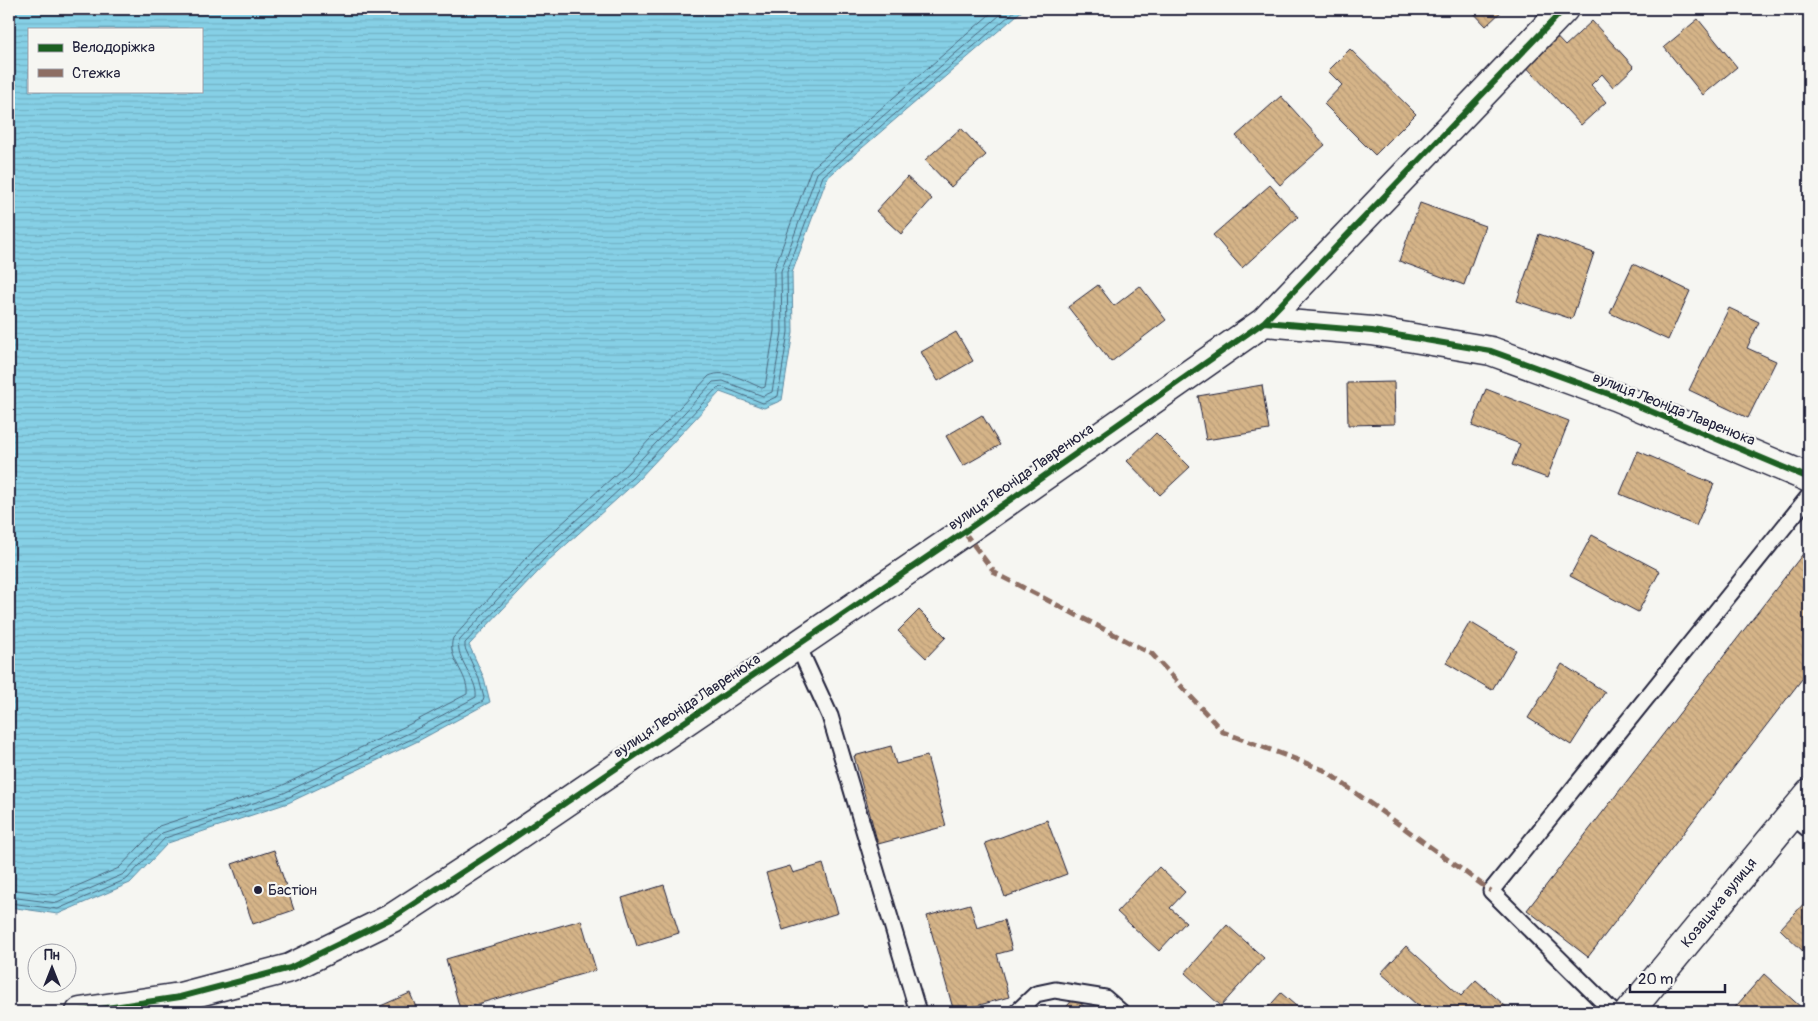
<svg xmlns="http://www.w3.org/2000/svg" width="1818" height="1021" viewBox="0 0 1818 1021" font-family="Pangolin,sans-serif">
	<defs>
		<pattern id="water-rules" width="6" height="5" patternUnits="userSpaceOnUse" patternTransform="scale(1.25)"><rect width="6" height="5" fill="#86d0e6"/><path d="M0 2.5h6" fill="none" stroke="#73b2c6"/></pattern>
		<pattern id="building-back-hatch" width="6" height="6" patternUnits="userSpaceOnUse" patternTransform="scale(1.25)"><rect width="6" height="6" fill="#d5b488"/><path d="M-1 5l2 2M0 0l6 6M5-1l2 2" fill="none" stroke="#b79a76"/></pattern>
	</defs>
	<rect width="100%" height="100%" fill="#f6f6f2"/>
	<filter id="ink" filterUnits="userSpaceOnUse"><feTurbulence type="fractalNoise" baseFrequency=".02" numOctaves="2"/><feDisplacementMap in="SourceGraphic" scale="10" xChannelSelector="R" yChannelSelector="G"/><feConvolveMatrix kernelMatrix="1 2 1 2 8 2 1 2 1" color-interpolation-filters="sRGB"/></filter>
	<g filter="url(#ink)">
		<path fill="url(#water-rules)" stroke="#5e8aa2" fill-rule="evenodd" d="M9 9H1024L827 178 792 273 793 332 782 400 764 408 720 392 637 481 549 560 469 645 484 678 490 702 418 741 288 803 168 843 130 883 58 914 9 907ZM29 29H201V91H29Z"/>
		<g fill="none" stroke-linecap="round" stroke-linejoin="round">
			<path stroke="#4a687f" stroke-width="1" d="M9 889 56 895 119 868 159 826 281 786 410 724 467 694C469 674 446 658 453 638L536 547 623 468 709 376C726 368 747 382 762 388L765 387 774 331V269L811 169 996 9
				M9 897 57 903 124 874 162 833 284 793 413 731 476 697C478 679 455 659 459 641L541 552 628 473 713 382 723 381 763 396 772 392 782 332 781 271 817 173 1007 9
				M9 903 58 909 127 879 165 838 287 798 416 737 483 701 484 698 479 679 465 648V643L546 557 633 477 717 388 722 387 763 403 778 396 788 332 787 272 823 176 1017 9"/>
		</g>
		<path fill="url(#building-back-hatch)" stroke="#22223b" d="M1470 9H1504L1486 26Z
			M1698 19 1737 67 1703 95 1664 47Z
			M1592 21 1634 67 1613 87 1602 74 1591 85 1606 102 1581 125 1518 58 1549 29 1565 46Z
			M1350 49 1416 114 1375 155 1324 104 1342 85 1328 71Z
			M1281 96 1325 145 1280 185 1236 136Z
			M961 128 986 155 951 187 925 160Z
			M907 177 932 199 901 234 876 211Z
			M1270 185 1298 217 1242 268 1213 235Z
			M1420 203 1485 226 1464 285 1399 261Z
			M1539 234 1594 253 1572 319 1517 301Z
			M1633 264 1690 291 1668 340 1610 313Z
			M1098 285 1114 306 1140 286 1166 320 1111 362 1068 307Z
			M1729 308 1759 322 1747 348 1776 361 1748 418 1689 390Z
			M956 332 973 361 938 381 921 352Z
			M1394 382 1395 424 1348 425 1347 383Z
			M1262 385 1269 430 1206 440 1198 396Z
			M1486 389 1569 421 1547 478 1512 465 1520 444 1472 426Z
			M982 415 1000 445 963 466 946 436Z
			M1156 433 1190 467 1160 495 1127 461Z
			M1638 451 1714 484 1696 526 1620 494Z
			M1592 535 1660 571 1638 612 1570 576Z
			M1809 546V670L1588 957 1527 910Z
			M919 610 946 637 926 658 898 631Z
			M1470 622 1516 650 1492 690 1446 663Z
			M1562 664 1605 692 1571 745 1528 718Z
			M891 746 896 764 927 756 946 826 878 844 854 756Z
			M1047 820 1067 874 1005 897 985 843Z
			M274 850 294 910 253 924 232 864Z
			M823 864 838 913 783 930 766 873 790 866 793 873Z
			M1159 867 1185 892 1170 908 1186 922 1159 951 1117 912Z
			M664 885 679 933 637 946 622 898Z
			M1809 898V957L1780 929Z
			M970 904 977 928 1004 920 1012 950 997 954 1009 997 954 1012 927 916Z
			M581 920 596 970 460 1009 446 959Z
			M1227 925 1264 958 1221 1006 1185 973Z
			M1406 946 1461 996 1476 980 1512 1012H1425L1381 973Z
			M1764 974 1803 1009 1800 1012H1731Z
			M410 993 418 1012H367Z
			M1281 993 1303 1012H1264Z
			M1074 998 1091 1012H1062Z"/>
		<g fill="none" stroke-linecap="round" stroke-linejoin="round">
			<defs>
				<path id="lane" d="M798 646 830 716 918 1012
					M1791 815 1809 830
					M1017 1012 1036 994 1055 990 1105 998 1121 1012
					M1613 1012 1491 891 1809 496"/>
				<path id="street" d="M1264 322 1372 331 1491 351 1617 397 1809 478
					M80 1012 180 997 290 968 392 918 490 854 964 532 1264 322 1564 9
					M1629 1012 1809 794"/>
			</defs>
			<use href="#lane" stroke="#22223b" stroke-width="19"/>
			<use href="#street" stroke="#22223b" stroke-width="31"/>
			<use href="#lane" stroke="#f6f6f2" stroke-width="15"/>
			<use href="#street" stroke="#f6f6f2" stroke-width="28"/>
			<path stroke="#8d6e63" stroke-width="5" stroke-dasharray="10 5" stroke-linecap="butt" d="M964 532 995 573 1152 654 1223 732 1324 770 1491 891"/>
			<defs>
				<path id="cycleway" d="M1264 322 1372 331 1491 351 1617 397 1809 478
					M80 1012 180 997 290 968 392 918 490 854 964 532 1264 322 1564 9"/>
			</defs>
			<use href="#cycleway" stroke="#f6f6f2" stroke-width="9"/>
			<use href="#cycleway" stroke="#1b5e20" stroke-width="6"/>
		</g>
	</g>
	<circle fill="#22223b" stroke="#f6f6f2" stroke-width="2" cx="258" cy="890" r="5"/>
	<g text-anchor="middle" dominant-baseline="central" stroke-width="4.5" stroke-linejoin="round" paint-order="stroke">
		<g font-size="15" fill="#22223b" stroke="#f6f6f2">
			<text transform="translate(1674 409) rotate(22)">вулиця Леоніда Лавренюка</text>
			<text transform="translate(1021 477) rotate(-35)">вулиця Леоніда Лавренюка</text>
			<text transform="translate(687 706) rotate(-34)">вулиця Леоніда Лавренюка</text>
			<text transform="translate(1719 903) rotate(-51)">Козацька вулиця</text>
		</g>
		<g font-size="15" fill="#22223b" stroke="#f6f6f2" text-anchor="start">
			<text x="268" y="890">Бастіон</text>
		</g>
	</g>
	<rect width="1818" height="1021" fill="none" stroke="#f6f6f2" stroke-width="30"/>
	<rect x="15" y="15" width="1788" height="991" fill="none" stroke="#22223b" stroke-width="2" filter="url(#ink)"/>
	<rect x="28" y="28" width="175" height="65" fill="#f6f6f2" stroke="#a1a1a9"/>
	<rect x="38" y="44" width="25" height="8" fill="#1b5e20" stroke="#a1a1a9"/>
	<text x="72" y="52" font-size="15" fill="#22223b">Велодоріжка</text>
	<rect x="38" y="69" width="25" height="8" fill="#8d6e63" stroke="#a1a1a9"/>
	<text x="72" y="78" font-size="15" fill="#22223b">Стежка</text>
	<g transform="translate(52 968)"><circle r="24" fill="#f6f6f2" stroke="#a1a1a9"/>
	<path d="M0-4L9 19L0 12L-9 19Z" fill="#22223b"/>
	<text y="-8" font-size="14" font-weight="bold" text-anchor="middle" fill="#22223b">Пн</text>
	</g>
	<path d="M1630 984v8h95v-8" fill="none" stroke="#22223b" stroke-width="2.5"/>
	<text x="1638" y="984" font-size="15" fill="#22223b" stroke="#f6f6f2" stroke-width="4" paint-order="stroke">20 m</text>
</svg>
